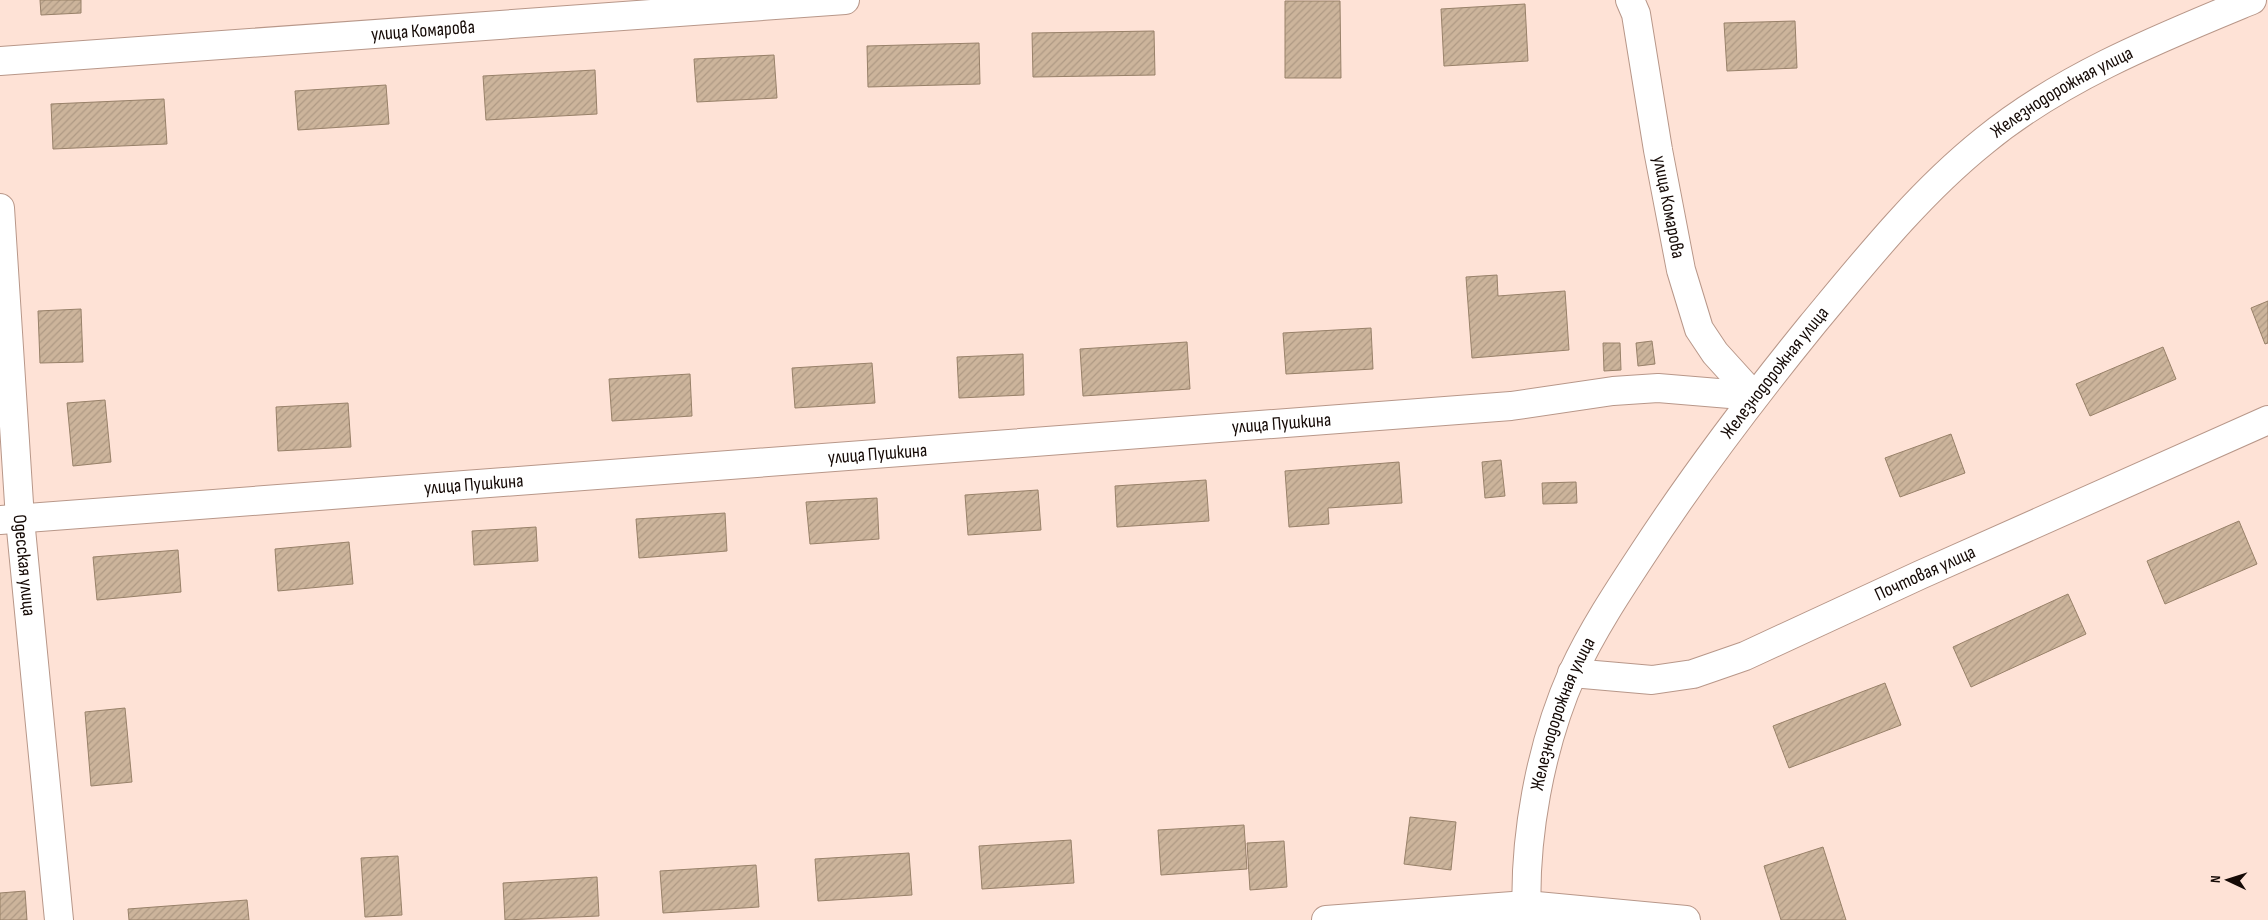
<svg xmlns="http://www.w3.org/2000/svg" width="2268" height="920" viewBox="0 0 2268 920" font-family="'Sofia Sans Condensed',sans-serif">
	<defs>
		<pattern id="building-hatch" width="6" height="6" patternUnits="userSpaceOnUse" patternTransform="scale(1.25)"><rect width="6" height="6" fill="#ccb49b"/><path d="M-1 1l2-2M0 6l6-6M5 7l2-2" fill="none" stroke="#ae9984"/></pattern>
	</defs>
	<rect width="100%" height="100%" fill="#fee2d6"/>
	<path fill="url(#building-hatch)" stroke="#988169" d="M40 0H81V13L41 15Z
		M1285 1H1340L1341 78H1285Z
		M1525 4 1528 61 1444 66 1441 9Z
		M1795 21 1797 68 1727 71 1724 23Z
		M1154 31 1155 75 1033 77 1032 33Z
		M979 43 980 84 868 87 867 46Z
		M774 55 777 98 697 102 694 59Z
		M595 70 597 114 486 120 483 76Z
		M386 85 389 124 298 130 295 91Z
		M164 99 167 144 53 149 51 104Z
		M1497 275 1498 296 1565 291 1569 350 1472 358 1466 277Z
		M2268 301V343L2265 344 2251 308Z
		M81 309 83 362 40 363 38 311Z
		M1371 328 1373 369 1286 374 1283 333Z
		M1652 341 1655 364 1638 366 1636 343Z
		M1187 342 1190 389 1083 396 1080 349Z
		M1603 343H1620L1621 370 1604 371Z
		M2163 347 2176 379 2090 416 2076 384Z
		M1023 354 1024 395 959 398 957 357Z
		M872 363 875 403 795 408 792 368Z
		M690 374 692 416 612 421 609 379Z
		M105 400 111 462 73 466 67 403Z
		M348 403 351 447 278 451 276 407Z
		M1951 434 1965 473 1900 497 1885 458Z
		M1501 460 1505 496 1485 498 1482 462Z
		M1399 462 1402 503 1328 508 1329 524 1289 527 1285 471Z
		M1206 480 1209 521 1117 527 1115 486Z
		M1576 482 1577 503 1543 504 1542 483Z
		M1038 490 1041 530 968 535 965 495Z
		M877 498 879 539 810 544 806 502Z
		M725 513 727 551 639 558 636 519Z
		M2239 521 2257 564 2165 604 2147 561Z
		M536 527 538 561 474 565 472 531Z
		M349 542 353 584 278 591 275 549Z
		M178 550 181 592 97 600 93 557Z
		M2068 594 2086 634 1971 687 1953 647Z
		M1885 683 1901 725 1789 768 1773 726Z
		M125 708 132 782 91 786 85 712Z
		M1410 817 1456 822 1451 870 1404 864Z
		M1244 825 1247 869 1161 875 1158 830Z
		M1071 840 1074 883 982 889 979 846Z
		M1284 841 1287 887 1250 890 1247 843Z
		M1823 847 1846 920H1781L1764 866Z
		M909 853 912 895 818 901 815 859Z
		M398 856 402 915 365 917 361 858Z
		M756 865 759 907 663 913 660 871Z
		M597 877 599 916 505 920 503 883Z
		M25 891 27 920H0V893Z
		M247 900 249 920H129L128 909Z"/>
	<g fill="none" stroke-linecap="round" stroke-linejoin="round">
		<defs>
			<g id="minor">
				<path id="s1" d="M1630 0 1636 14 1658 150 1681 270 1699 329 1715 353 1754 396"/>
				<path id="s2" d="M0 61 845 0"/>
				<path id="s3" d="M0 208 20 519 59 920"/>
				<path id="s4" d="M0 520 1511 406 1613 391 1658 388 1754 396"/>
				<path id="s5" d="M1572 673 1652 680 1693 674 1745 656 1920 575 2268 420"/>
				<path d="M1326 920 1526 905 1686 920"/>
			</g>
			<g id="major">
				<path id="s6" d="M1527 920C1523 840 1540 746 1573 672 1592 631 1617 593 1642 555 1694 475 1751 400 1811 326 1865 261 1918 194 1984 141 2062 77 2160 38 2252 0"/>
			</g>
		</defs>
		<use href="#minor" stroke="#b89789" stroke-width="30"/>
		<use href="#major" stroke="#b89789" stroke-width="30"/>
		<use href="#minor" stroke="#fff" stroke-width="28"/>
		<use href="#major" stroke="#fff" stroke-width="28"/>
	</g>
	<g text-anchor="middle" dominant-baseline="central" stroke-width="4.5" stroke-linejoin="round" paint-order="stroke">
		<g font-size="19" fill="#150a06" stroke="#fee2d6">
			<text stroke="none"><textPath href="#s2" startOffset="424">улица Комарова</textPath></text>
			<text stroke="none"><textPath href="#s6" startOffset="1021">Железнодорожная улица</textPath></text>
			<text stroke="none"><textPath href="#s1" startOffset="211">улица Комарова</textPath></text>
			<text stroke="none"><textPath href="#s6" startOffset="616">Железнодорожная улица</textPath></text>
			<text stroke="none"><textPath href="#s4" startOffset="1285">улица Пушкина</textPath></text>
			<text stroke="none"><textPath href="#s4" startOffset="880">улица Пушкина</textPath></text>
			<text stroke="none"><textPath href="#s4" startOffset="475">улица Пушкина</textPath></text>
			<text stroke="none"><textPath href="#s3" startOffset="358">Одесская улица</textPath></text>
			<text stroke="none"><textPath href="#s5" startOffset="375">Почтовая улица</textPath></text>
			<text stroke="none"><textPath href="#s6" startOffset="211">Железнодорожная улица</textPath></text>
		</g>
	</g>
	<g transform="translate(2228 880) rotate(274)" stroke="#fee2d6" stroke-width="4" paint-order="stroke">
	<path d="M0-4L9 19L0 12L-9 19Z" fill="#150a06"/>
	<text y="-8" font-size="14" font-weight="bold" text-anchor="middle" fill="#150a06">N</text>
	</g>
</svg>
